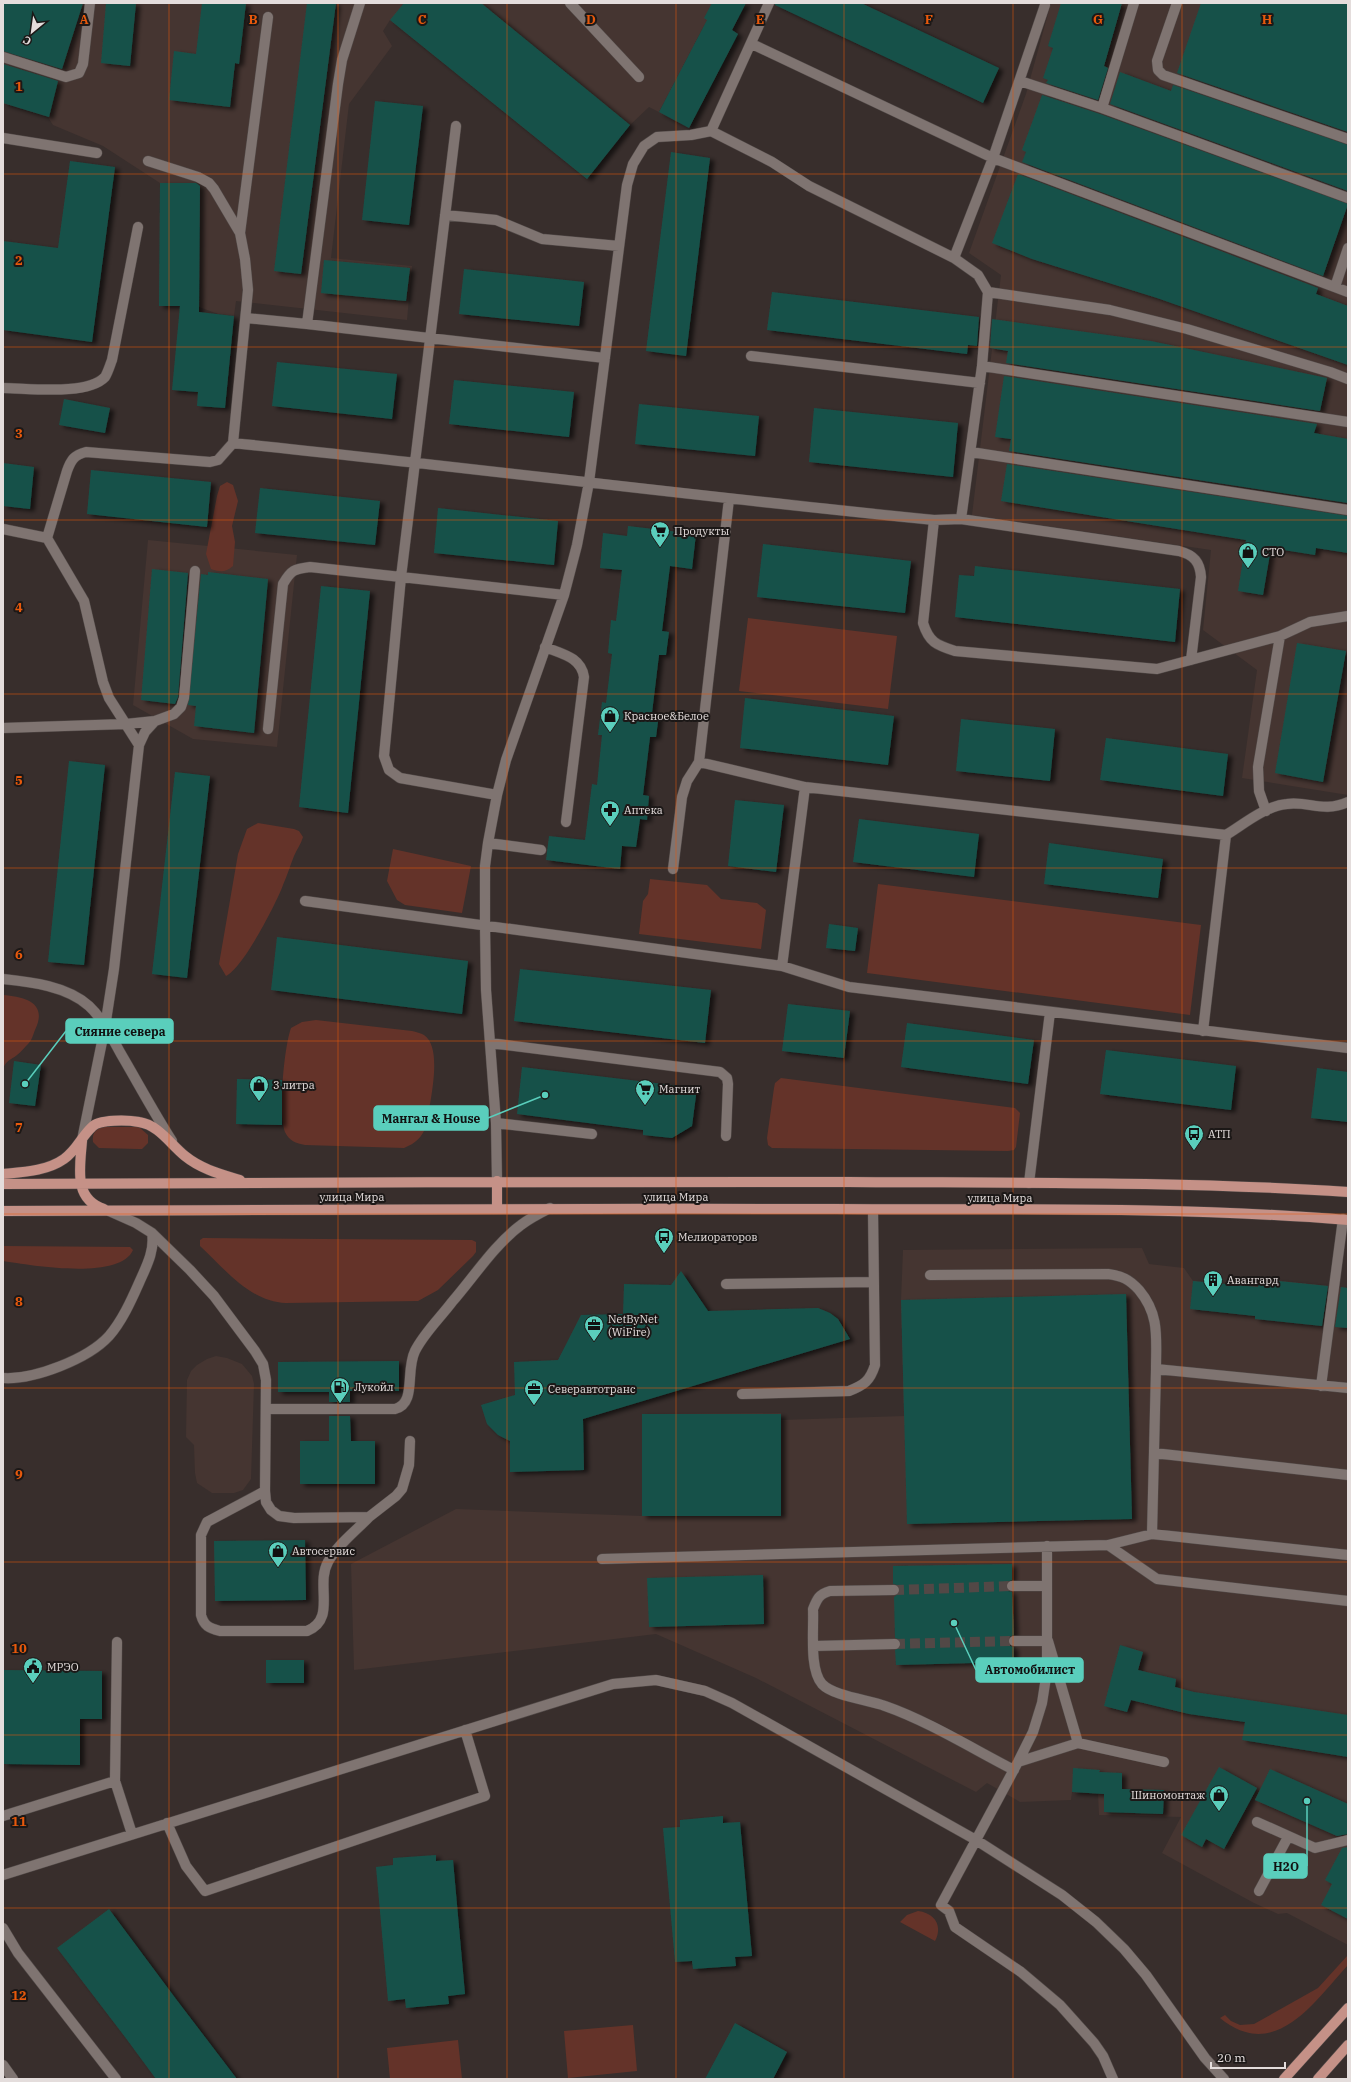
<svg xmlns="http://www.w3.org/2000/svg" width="1351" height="2082" viewBox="0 0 1351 2082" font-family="'IBM Plex Serif',serif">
	<defs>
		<filter id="shadow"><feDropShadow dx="4.5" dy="2.5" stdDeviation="2" flood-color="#0009"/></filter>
	</defs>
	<rect width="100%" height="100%" fill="#382e2c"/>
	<path fill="#453531" d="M3 3H712L707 20 659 112 649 107 630 125 587 179 390 20 383 31 392 46 349 104 331 258 412 266 407 320 236 301 234 316 218 314 199 307 200 183H160L103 146 53 125 48 117 3 103Z
		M1051 3H1348V795L1242 778 1257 670 1203 630 1211 550 972 515 1001 275 969 253 1026 94Z
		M148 540 297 555 277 747 193 739 133 705Z
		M1142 1248 1149 1264 1184 1268 1193 1281 1239 1285 1246 1277 1348 1288V1945L1287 1913 1278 1914 1254 1903 1162 1853 1181 1817 1099 1815 1098 1794 1072 1792 1071 1800 1020 1802 987 1783 976 1792 756 1678 656 1634 354 1670 351 1564 456 1509 642 1516V1414L781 1413V1420L904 1416 901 1300 903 1250Z
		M216 1356 227 1358 242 1364 252 1376 254 1384 251 1479 243 1490 234 1493H212L197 1483 195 1473 194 1445 186 1437 187 1380 191 1371 197 1365 207 1359Z"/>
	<path fill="#643329" d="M227 482 233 485 238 501 232 526 235 542 233 566C225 573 220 572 211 569L206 554 217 496 220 486Z
		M748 618 897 636 888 709 739 691Z
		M258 823 294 829 299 831 303 837C301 844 297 849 294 856 290 866 287 876 283 885 276 904 243 968 226 976L219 964 238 854 247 829Z
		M393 849 471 866 462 913 405 905 397 900 387 881Z
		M650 879 707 885 721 899 757 903 766 910 761 949 639 934 643 901 648 894Z
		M878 884 1201 925 1190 1015 867 973Z
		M3 995C26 997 48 1003 35 1030 33 1035 32 1040 28 1044 25 1047 21 1052 17 1055 11 1060 6 1060 3 1069Z
		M316 1020 412 1031C416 1032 421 1033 424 1035 444 1048 429 1106 426 1127 421 1138 416 1143 404 1148L305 1145C296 1143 289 1141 285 1132 278 1115 284 1047 291 1028L302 1022Z
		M781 1078 1015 1108 1020 1113 1016 1147 1014 1150 1008 1151 772 1148 768 1145 767 1138 774 1088 775 1083Z
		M103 1127H139L148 1135V1143L142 1149H138L99 1148 93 1142C92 1134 95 1129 103 1127Z
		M203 1238 472 1240 476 1242V1252L473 1256 438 1290 418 1301 286 1303C250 1302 225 1269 200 1246V1240Z
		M3 1246 130 1247 133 1250C120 1281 29 1265 3 1261Z
		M918 1911C935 1913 943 1926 935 1941L900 1922 907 1915Z
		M1348 1955V1965C1314 2002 1275 2063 1220 2018L1225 2015 1231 2021 1240 2025 1254 2024 1318 1988Z
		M633 2025 637 2071 568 2078 564 2031Z
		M458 2040 462 2079H390L387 2048Z"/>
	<path fill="#185149" filter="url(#shadow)" d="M3 3H83L62 69 3 51Z
		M106 3H136L130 66 101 63Z
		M202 3H246L239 64 235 63 230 107 169 100 174 51 196 54Z
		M307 3H336L301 274 274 271Z
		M404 3H481L630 125 587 179 390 20Z
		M712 3H746L732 30 738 34 689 128 659 112 707 20 704 18Z
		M775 3H861L999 68 983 103 775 5Z
		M1061 3H1122L1104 66 1108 68 1098 100 1046 83 1048 80 1043 78 1053 48 1048 46Z
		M1201 3H1348V132L1177 73Z
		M3 64 58 81 49 117 3 103Z
		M1120 72 1171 91 1173 85 1348 145V191L1110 104Z
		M1042 95 1100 114 1348 204 1323 276 1022 162 1026 152 1022 150Z
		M375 101 423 106 409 225 362 220Z
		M671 152 710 158 686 356 646 351Z
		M70 161 115 167 92 342 3 330V241L58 248Z
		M1018 174 1318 288 1316 294 1348 306V365L1157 298 1032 259 992 243Z
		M160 183H196L200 186 199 312 234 316 225 408 197 406 198 392 172 390 180 306H159Z
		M324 260 410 268 406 301 321 293Z
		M464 269 584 282 579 326 459 314Z
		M772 292 979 317 977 346 968 345 967 354 767 330Z
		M992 319 1151 341 1327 378 1320 411 1006 363 1008 351 990 348Z
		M277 362 397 374 392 419 272 406Z
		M1004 376 1317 424 1314 433 1348 439V503L1009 451 1011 439 995 437Z
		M454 380 574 392 569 437 449 424Z
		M64 399 110 408 105 433 59 425Z
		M639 404 759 416 755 456 635 444Z
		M814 408 958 423 953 477 809 462Z
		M3 463 34 467 30 509 3 506Z
		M1007 464 1348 516V553L1316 548 1315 555 1271 548 1263 595 1238 591 1246 540 1001 501Z
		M91 470 211 482 207 527 87 514Z
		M260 488 380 501 375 545 255 533Z
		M438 508 558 521 554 565 434 553Z
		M628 526 696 534 692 569 670 566 662 631 669 632 666 655H659L652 713 659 714 656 737H650L643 795 649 796 647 820 640 819 636 847 622 846 620 869 546 860 549 836 585 840 592 784 597 785 602 735H598L602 702 606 703 612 654 608 653 611 620 616 621 622 570 600 568 603 533 627 536Z
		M763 544 911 561 905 613 757 597Z
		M975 566 1180 589 1175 642 955 617 959 575 974 576Z
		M152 569 188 573 178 697 175 704 141 700Z
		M208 572 268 579 254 733 194 726 196 706 188 705 201 574 208 575Z
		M321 586 370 591 348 813 299 807Z
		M1297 643 1346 651 1323 782 1275 773Z
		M745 698 894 716 888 765 740 748Z
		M961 719 1055 729 1050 781 956 771Z
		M1106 738 1228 754 1223 796 1100 780Z
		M69 761 105 765 84 965 48 962Z
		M175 772 210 776 187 978 152 974Z
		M735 800 784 805 776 872 728 866Z
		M859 819 979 834 974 877 853 862Z
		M1049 843 1163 859 1158 898 1044 884Z
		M829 924 858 928 855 951 826 948Z
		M277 937 468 961 462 1014 271 990Z
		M520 969 711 990 705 1043 514 1021Z
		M788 1004 850 1011 844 1058 782 1051Z
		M907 1023 1034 1040 1028 1084 901 1067Z
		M1106 1050 1236 1066 1231 1110 1100 1094Z
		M14 1061 41 1065 35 1106 9 1103Z
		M522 1067 697 1088 692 1126 672 1138 643 1135V1130L517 1114Z
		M1317 1068 1348 1072V1122L1311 1118Z
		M237 1079 282 1080V1125L236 1124Z
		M681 1271 708 1311 818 1308 830 1313 838 1319 850 1339 583 1419 584 1470 510 1472V1441L498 1435 487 1424 481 1405 515 1395 514 1362 558 1360 581 1315 623 1314 624 1284 671 1285Z
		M1259 1279 1328 1286 1322 1326 1255 1319V1316L1190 1309 1193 1281 1258 1287Z
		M1341 1287 1348 1288V1328L1335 1327Z
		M1126 1294 1132 1519 907 1524 901 1300Z
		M399 1361V1391H350V1402H329V1392H278V1362Z
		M642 1414H781V1516H642Z
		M329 1416H350L351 1441H375V1484H300V1441H329Z
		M305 1540 306 1600 215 1601 214 1541Z
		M1012 1564V1580L1007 1582 1006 1586 1008 1591 1012 1592 1014 1635 1009 1637 1008 1641 1010 1646 1014 1647V1662L896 1665 895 1650 900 1647 901 1643 898 1639 895 1638 894 1597 899 1593 900 1590 897 1585 893 1584V1566Z
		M763 1575 764 1624 649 1627 647 1578Z
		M1120 1645 1143 1652 1138 1670 1176 1679 1175 1687 1194 1692 1348 1715V1757L1242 1740 1245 1722 1189 1714 1131 1700 1127 1712 1104 1706Z
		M266 1660H304V1683H266Z
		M3 1670 102 1671V1719H80V1765L3 1764Z
		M1219 1767 1257 1788 1224 1849 1206 1839 1202 1847 1181 1835Z
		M1073 1768 1100 1770 1099 1772 1122 1773V1789L1164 1790 1163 1814 1104 1812V1794L1072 1792Z
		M1270 1769 1348 1804V1834L1337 1836 1255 1800Z
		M723 1816V1823L740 1822 752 1956 735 1957 736 1966 693 1969 692 1961 675 1962 663 1828 680 1827V1820Z
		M1348 1847V1919L1321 1905 1332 1884 1325 1880 1342 1848Z
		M436 1855V1861L453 1860 465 1994 448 1996 449 2004 406 2008 405 1999 388 2001 376 1867 393 1865V1858Z
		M109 1909 176 1999 237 2079H156L125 2037 57 1948Z
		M735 2023 787 2052 773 2079H705Z"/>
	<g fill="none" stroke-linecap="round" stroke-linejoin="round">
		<path stroke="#524846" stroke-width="10" stroke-dasharray="10 5" stroke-linecap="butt" d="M894 1590 1012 1586
			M895 1644 1014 1641"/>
		<defs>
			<path id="minor" d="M570 3 639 77
				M1177 3 1157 61 1158 70 1163 75 1348 139
				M752 44 993 158 1348 292
				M3 57 66 77 79 73 83 64 90 3
				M1020 81 1102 108 1134 3
				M1102 108 1348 198
				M711 131 772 162 809 186 954 258 978 275 988 292 982 366 961 519
				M3 138 97 153
				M445 215 496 220 542 239 619 246
				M240 233 268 17
				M954 258 993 158 1045 5
				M1335 287 1348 248
				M988 292 1110 310 1187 329 1330 372 1348 379
				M246 318 307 324 605 358
				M307 324 338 84 342 60 360 3
				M751 356 980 383
				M982 366 1348 422
				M3 388C28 388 87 396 105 377 108 372 110 365 112 360L138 227
				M233 443C467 467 700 497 934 520L961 519 1179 551C1194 555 1200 562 1201 577L1191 660
				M971 452 1348 510
				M729 499 699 762 805 787 1226 835C1244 824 1265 806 1287 804 1309 801 1323 813 1348 802
				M934 520 923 623C929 642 936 645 955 651L1157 669 1280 636 1310 622 1348 616
				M3 529 47 538 84 601 103 682 109 698 139 745 114 969 105 1027 82 1140
				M47 538 67 471C71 460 74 455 86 452L210 462 218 460 233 443 248 290 245 259 240 233 214 189 209 183 198 177 148 161
				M545 647C562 654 581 657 584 677L566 822
				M3 728 126 724 155 721
				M268 729 283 584C291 570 294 569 310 567L401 577 456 126
				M139 745 145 732 155 721 174 714 181 707 184 698 195 571
				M497 795 400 778 389 770 384 756 401 577 564 595
				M1266 811 1259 791 1258 767 1280 636
				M488 843 541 850
				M673 869 682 797 687 781 699 762
				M305 901 782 966 849 987 1348 1048
				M782 966 805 787
				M3 979C31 982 67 986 89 1006 103 1019 112 1038 121 1054 138 1083 154 1113 172 1141
				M1203 1031 1226 835
				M490 1043 720 1072 727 1078 728 1084 726 1136
				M496 1123 592 1134
				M497 1181 496 1123 486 990 485 926V866L488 843 497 795 506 760 564 595 577 545 589 482 627 185 633 164 644 146 657 137 691 135 711 131 769 3
				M1029 1183 1050 1012
				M109 1211 136 1223 152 1233 190 1270 214 1296 255 1351 263 1364 266 1380 265 1491 266 1502 271 1510 279 1516 294 1518 369 1517 396 1496 402 1489 409 1465 410 1441
				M930 1275 1108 1274C1122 1276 1129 1279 1139 1290 1160 1315 1156 1338 1156 1369
				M726 1284 874 1282
				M3 1378C34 1380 88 1359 109 1336 122 1321 131 1301 139 1283 146 1267 155 1251 152 1233
				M1321 1386 1343 1219
				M742 1394 849 1391C864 1385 870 1381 875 1365L873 1210
				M267 1409H395C417 1403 405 1371 415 1351 424 1333 440 1318 452 1302 473 1278 495 1244 521 1225 530 1218 540 1213 550 1208
				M1154 1453 1348 1475
				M265 1491 207 1522 201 1535V1615C204 1626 209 1628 220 1631H307C337 1619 315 1585 328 1562 337 1545 356 1531 369 1517
				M1152 1534 1156 1369 1348 1388
				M1108 1545 1157 1579 1348 1601
				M1047 1546V1671L1042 1703 1033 1732 1018 1762 941 1905 949 1911 955 1927 1021 1972 1060 2005 1094 2043 1103 2056 1113 2079
				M602 1559 1108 1545 1152 1534 1348 1555
				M1012 1586H1047
				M894 1590 830 1591C819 1594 817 1599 813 1609 814 1630 809 1669 822 1684 833 1696 869 1700 885 1706 928 1721 973 1749 1014 1770
				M1014 1641H1048L1078 1743 1164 1762
				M814 1646 895 1644
				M1018 1762 1078 1743
				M115 1781 132 1834
				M3 1816 115 1781 117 1642
				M1257 1822 1315 1848 1348 1840
				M167 1823 186 1866 205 1891 485 1796 465 1730
				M3 1875 613 1684 656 1680 705 1691 732 1703 976 1840 1062 1895 1096 1922 1124 1949 1146 1975 1205 2058 1224 2079
				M1259 1891 1288 1837
				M3 1928 18 1953 116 2079
				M3 2065 13 2079"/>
			<path id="major" d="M82 1141C80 1168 73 1199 104 1209
				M3 1174C24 1172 47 1171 64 1159 77 1150 81 1137 92 1127 99 1119 128 1120 139 1122 159 1125 170 1144 185 1156 201 1169 220 1174 240 1180
				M3 1184C285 1183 566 1181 848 1182 1015 1183 1182 1181 1348 1192
				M497 1208V1181
				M3 1211C280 1210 557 1208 834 1209 1006 1210 1177 1206 1348 1220
				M1284 2079 1348 2008
				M1318 2079 1348 2045"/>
		</defs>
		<use href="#minor" stroke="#524a48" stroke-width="11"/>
		<use href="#major" stroke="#524a48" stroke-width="11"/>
		<use href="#minor" stroke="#7f7471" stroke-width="10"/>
		<use href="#major" stroke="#c59187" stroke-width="10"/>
	</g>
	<path fill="none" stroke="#e8590c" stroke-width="1" stroke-opacity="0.55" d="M169 3V2079M338 3V2079M507 3V2079M676 3V2079M844 3V2079M1013 3V2079M1182 3V2079M3 174H1348M3 347H1348M3 520H1348M3 694H1348M3 868H1348M3 1041H1348M3 1214H1348M3 1388H1348M3 1562H1348M3 1735H1348M3 1908H1348"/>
	<defs>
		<symbol id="supermarket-pin" viewBox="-11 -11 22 30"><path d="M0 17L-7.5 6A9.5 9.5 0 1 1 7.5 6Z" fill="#5acebc" stroke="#1c1817"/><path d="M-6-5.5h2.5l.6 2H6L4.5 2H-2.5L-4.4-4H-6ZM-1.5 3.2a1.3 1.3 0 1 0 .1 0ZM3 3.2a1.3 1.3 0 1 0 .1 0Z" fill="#111"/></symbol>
		<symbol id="shop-pin" viewBox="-11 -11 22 30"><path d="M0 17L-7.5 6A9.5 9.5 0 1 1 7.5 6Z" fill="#5acebc" stroke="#1c1817"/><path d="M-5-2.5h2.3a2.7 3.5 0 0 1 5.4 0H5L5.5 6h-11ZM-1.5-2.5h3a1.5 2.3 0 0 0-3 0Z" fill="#111"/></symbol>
		<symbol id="pharmacy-pin" viewBox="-11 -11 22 30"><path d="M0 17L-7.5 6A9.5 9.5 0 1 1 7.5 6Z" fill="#5acebc" stroke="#1c1817"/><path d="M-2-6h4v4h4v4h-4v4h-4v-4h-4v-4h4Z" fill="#111"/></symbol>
		<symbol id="bus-pin" viewBox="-11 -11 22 30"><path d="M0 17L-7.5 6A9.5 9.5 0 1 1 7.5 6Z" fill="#5acebc" stroke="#1c1817"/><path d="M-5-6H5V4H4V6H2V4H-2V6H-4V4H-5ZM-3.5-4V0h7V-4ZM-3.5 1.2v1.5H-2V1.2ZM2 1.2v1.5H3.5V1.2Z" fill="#111"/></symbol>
		<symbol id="building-pin" viewBox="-11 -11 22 30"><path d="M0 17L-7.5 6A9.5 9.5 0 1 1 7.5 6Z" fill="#5acebc" stroke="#1c1817"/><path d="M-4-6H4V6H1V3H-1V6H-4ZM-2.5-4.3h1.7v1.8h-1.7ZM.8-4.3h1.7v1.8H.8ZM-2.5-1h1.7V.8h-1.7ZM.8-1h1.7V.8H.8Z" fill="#111"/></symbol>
		<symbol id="office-pin" viewBox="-11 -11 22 30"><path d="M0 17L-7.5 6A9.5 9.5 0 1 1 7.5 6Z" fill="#5acebc" stroke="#1c1817"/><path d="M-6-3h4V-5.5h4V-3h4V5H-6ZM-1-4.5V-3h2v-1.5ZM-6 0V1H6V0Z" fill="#111"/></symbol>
		<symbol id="fuel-pin" viewBox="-11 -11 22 30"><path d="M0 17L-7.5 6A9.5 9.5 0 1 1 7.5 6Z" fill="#5acebc" stroke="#1c1817"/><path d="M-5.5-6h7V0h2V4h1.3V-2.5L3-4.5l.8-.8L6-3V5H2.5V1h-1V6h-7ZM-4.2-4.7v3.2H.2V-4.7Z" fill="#111"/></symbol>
		<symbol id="civic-pin" viewBox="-11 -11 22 30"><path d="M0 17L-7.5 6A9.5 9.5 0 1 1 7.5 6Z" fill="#5acebc" stroke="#1c1817"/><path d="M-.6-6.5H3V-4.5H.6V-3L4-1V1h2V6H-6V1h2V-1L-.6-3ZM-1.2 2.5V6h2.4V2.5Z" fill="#111"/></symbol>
	</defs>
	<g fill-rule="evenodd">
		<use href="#supermarket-pin" x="649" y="520" width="22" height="30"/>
		<use href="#shop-pin" x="1237" y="541" width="22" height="30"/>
		<use href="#shop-pin" x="599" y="705" width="22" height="30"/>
		<use href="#pharmacy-pin" x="599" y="799" width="22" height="30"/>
		<use href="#shop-pin" x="248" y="1074" width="22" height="30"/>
		<use href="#supermarket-pin" x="634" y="1078" width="22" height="30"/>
		<use href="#bus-pin" x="1183" y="1123" width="22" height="30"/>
		<use href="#bus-pin" x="653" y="1226" width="22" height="30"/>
		<use href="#building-pin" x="1202" y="1269" width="22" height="30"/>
		<use href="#office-pin" x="583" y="1314" width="22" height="30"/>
		<use href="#fuel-pin" x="329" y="1376" width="22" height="30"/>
		<use href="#office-pin" x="523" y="1378" width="22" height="30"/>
		<use href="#shop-pin" x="267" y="1540" width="22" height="30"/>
		<use href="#civic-pin" x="22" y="1656" width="22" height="30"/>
		<use href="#shop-pin" x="1208" y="1784" width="22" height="30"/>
	</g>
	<g text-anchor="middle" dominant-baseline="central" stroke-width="4" stroke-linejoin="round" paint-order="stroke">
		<g font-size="11" fill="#e4dddc" stroke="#1c1817" text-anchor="start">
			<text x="674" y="531">Продукты</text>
			<text x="1262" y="552">СТО</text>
			<text x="624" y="716">Красное&amp;Белое</text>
			<text x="624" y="810">Аптека</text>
			<text x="273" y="1085">3 литра</text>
			<text x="659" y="1089">Магнит</text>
			<text x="1208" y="1134">АТП</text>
			<text x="678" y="1237">Мелиораторов</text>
			<text x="1227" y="1280">Авангард</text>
			<text x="608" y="1319">NetByNet<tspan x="608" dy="13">(WiFire)</tspan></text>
			<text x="354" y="1387">Лукойл</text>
			<text x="548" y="1389">Северавтотранс</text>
			<text x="292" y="1551">Автосервис</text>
			<text x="47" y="1667">МРЭО</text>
			<text x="1205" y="1795" text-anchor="end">Шиномонтаж</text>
		</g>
		<g font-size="11" fill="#e4dddc" stroke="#1c1817">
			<text x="352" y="1197">улица Мира</text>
			<text x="676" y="1197">улица Мира</text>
			<text x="1000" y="1198">улица Мира</text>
		</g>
	</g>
	<g font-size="13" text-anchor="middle" font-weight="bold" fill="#e8590c" stroke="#1c1817" stroke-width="4" stroke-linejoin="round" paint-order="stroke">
		<text x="84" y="24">A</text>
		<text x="253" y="24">B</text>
		<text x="422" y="24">C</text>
		<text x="591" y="24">D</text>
		<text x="760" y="24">E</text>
		<text x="929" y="24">F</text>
		<text x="1098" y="24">G</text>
		<text x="1267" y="24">H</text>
		<text x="19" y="91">1</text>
		<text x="19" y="265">2</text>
		<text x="19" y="438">3</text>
		<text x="19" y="612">4</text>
		<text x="19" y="785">5</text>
		<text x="19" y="959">6</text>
		<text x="19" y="1132">7</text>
		<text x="19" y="1306">8</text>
		<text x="19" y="1479">9</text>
		<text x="19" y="1653">10</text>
		<text x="19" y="1826">11</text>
		<text x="19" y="2000">12</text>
	</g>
	<path fill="none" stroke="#5acebc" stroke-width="1.5" d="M25 1084L66 1031M545 1095L488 1118M954 1623L976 1670M1307 1801L1307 1866"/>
	<g fill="#5acebc" stroke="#1c1817" stroke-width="1.5">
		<circle cx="25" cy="1084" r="4"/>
		<circle cx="545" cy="1095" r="4"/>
		<circle cx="954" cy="1623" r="4"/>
		<circle cx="1307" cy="1801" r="4"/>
	</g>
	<g fill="#5acebc" stroke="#5acebc" stroke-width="1.5">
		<rect x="66" y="1019" width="107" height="24" rx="4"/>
		<rect x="374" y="1106" width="114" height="24" rx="4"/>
		<rect x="976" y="1658" width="107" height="24" rx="4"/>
		<rect x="1264" y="1854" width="43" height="24" rx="4"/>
	</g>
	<g font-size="12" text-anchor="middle" font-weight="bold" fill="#111">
		<text x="120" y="1036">Сияние севера</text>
		<text x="431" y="1123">Мангал &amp; House</text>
		<text x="1030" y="1674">Автомобилист</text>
		<text x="1286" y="1871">H2O</text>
	</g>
	<rect width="1351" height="2082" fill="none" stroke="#e4dddc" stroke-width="8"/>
	<g transform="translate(32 32) rotate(209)" stroke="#1c1817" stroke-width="3" paint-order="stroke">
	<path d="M0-3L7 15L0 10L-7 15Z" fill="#e4dddc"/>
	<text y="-6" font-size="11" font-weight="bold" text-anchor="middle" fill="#e4dddc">С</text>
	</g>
	<path d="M1211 2062v6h74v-6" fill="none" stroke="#e4dddc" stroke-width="2"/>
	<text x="1217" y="2062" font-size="12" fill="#e4dddc" stroke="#1c1817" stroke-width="3" paint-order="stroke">20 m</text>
</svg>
